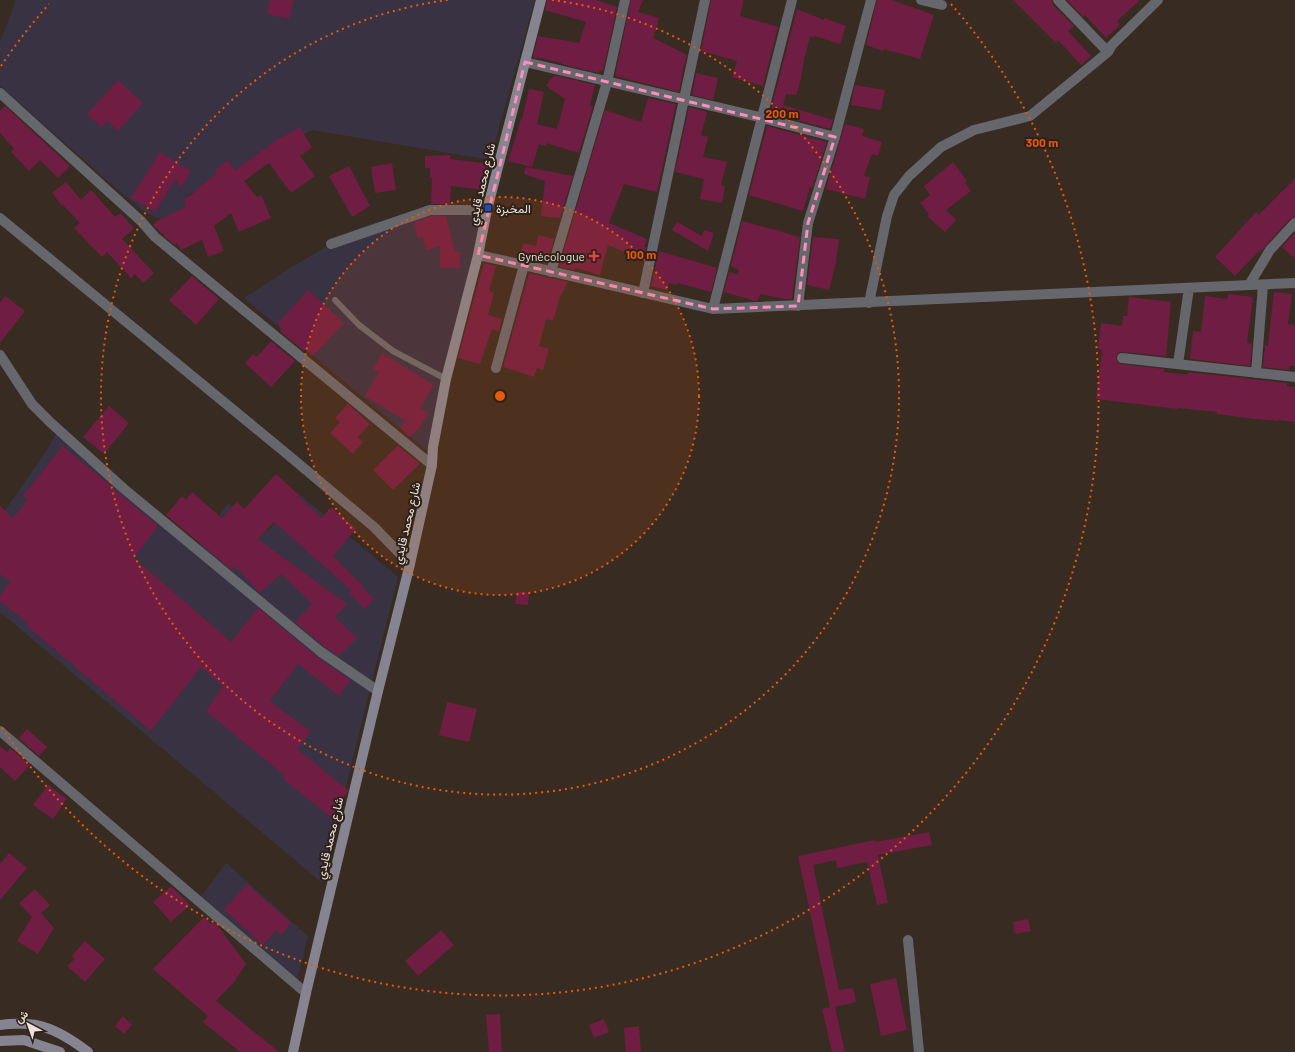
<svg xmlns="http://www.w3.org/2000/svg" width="1295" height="1052" viewBox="0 0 1295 1052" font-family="Barlow,Vazirmatn,sans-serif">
	<rect width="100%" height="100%" fill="#382b22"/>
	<path fill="#383243" d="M16 0H535L490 160 312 130 188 195 186 217 166 222 145 212 118 190 0 86V42Z
		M493 205 430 453 244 298 290 268 358 228 423 209Z
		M57 432 194 551 228 503 268 531 298 493 398 577 322 883 0 612V518L46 451Z
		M226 863 308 936 296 984 199 899Z"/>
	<path fill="#701d43" d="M270 0H294L289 19 267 14Z
		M547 0H596L617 7 603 71 600 70 599 73 561 64 562 63 533 57 538 36 579 43 586 22 545 10Z
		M631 0H643L638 12 659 18 653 38 687 55 683 70 679 92 615 76Z
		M711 0H744L740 16 778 27 763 86 732 77 737 61 701 51Z
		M877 0H892L934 15 920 59 884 49 883 51 866 45Z
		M1013 0H1052L1053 5 1074 26 1068 31 1091 56 1081 65 1059 41 1056 43Z
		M1067 0H1140L1117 21 1120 25 1106 38 1085 15 1083 17Z
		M797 9 824 20V18L846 26 840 44 815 36 814 38 810 36 803 65 801 79 796 95 786 94 783 105 833 120 830 129 770 113Z
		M696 73 718 78 713 100 692 95Z
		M554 75 595 85 590 105 593 106 579 153 546 143V146L539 144 532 167 508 161 521 119H522L529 89 544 92 537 124 557 129 565 99 546 86Z
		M118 80 143 103 118 131 107 121 101 127 87 114Z
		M855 85 885 90 881 110 851 105Z
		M648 98 676 104 657 192 624 184 609 223 647 239 644 247H646L643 260 608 245 600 275 575 268 574 270 559 267 605 110 641 122Z
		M5 106 70 166 58 178 40 160 29 171 11 152 14 149 0 133V111Z
		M689 107 707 112 701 135 708 137 703 157 727 162 721 185 725 186 722 203 700 199 704 179 675 172Z
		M845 124 864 129 862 136 882 142 878 156 872 154 864 176 870 177 865 199 826 189Z
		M767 126 827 142 813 186 812 188 810 187 803 211 749 195Z
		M300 127 312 148 300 156 315 176 291 193 269 163 244 181 257 197 261 195 271 218 239 232 231 213 214 226 224 251 208 257 202 240 181 250 177 243 175 245 165 237 163 233 161 234 160 232 153 225 157 221 186 207 184 200 217 173 215 170 228 160 235 170 277 140Z
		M160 152 191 171 180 189 176 178 155 212 131 198Z
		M450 155V159L491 164 485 190 451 186 450 204H431L432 178H430V168H425V156Z
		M953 162 967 181 965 183 971 191 946 210 956 220 945 232 927 216 929 214 920 203 930 195 924 186Z
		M392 163 396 190 375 193 371 167Z
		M349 166 370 206 352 217 329 176Z
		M526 167 573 176 560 218 541 216 545 181 524 174Z
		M1295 178V217L1290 219 1261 251 1260 250 1235 276 1215 257 1256 212 1259 215 1282 191H1283Z
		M66 182 81 200 91 190 115 217 120 213 134 228 122 239 154 273 143 283 135 274 131 278 107 252 102 257 74 228 80 223 63 205 62 206 52 193Z
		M431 216H446L455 252H460V268H440V246L426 250 423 237 418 238 414 222Z
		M742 221 775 230V229L800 238 792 299H785L760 294 758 300 755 301 724 292 729 272 737 274 739 270 731 266Z
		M677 222 702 236 704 230 714 233 708 251 672 230Z
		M1295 233V259L1282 247Z
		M538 235 554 239 547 264 528 259 529 257 520 255 523 243 536 246Z
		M813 237 839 239 836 262 829 290 807 285Z
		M659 251 717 268 711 292 678 283 677 285 669 283 667 290 651 286Z
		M484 263 496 266 489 291 494 293 488 315 502 319 499 332 492 329 480 364 458 358 476 290Z
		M529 273 568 282 560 297 553 321 546 319 539 346 549 349 543 370 537 368 534 377 503 367Z
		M192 276 219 299 196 325 169 300Z
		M308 290 344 323 313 356 305 349 304 351 280 331 282 328 277 324Z
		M1274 292 1292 294 1288 324 1295 325V366H1289V370L1263 367 1265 345 1268 346Z
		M1228 294 1253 297 1247 343 1252 344 1250 366 1190 359 1193 331 1201 332 1205 296 1227 299Z
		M5 296 25 311 0 343V303Z
		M1129 297 1171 302 1166 356 1122 352H1119L1116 357 1118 363 1121 364 1164 369V372L1188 375V372L1287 383V386L1295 387V422L1278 420V421L1255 419 1217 414V412L1178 408V409L1096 399 1102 350 1098 349 1101 323 1122 326 1123 316H1127Z
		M271 341 295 361 271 387 245 363 253 354 257 357Z
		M382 353 434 385 420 408 429 413 419 428 409 437 400 427 406 421 365 396 379 372 373 369Z
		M348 404 370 424 358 437 363 442 353 454 330 433 340 422 335 418Z
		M109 406 129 423 104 454 83 437Z
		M398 445 420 464 393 490 373 470Z
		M63 446 158 526 134 558 231 642 258 608 317 657 350 680 339 696 298 664 270 701 311 732 297 749 348 790 347 793 339 802 344 806 342 813 336 821 283 779 285 776 206 711 223 686 201 667 151 731 27 626 29 624 0 601V596L10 582 0 574V506L13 518 28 500 23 496Z
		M276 474 299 495 298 496 322 518 331 507 356 529 333 556 363 586 362 587 374 599 365 609 349 593 351 590 274 522 258 539 347 604 335 617 357 638 339 656 325 647 295 622 312 604 281 574 260 593 235 566 232 570 166 515 182 496 186 500 192 492 222 518 237 502 244 509Z
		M517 592 529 593 528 605 515 604Z
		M447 702 477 709 469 742 439 735Z
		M27 729 47 747 39 756 19 738Z
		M0 746 7 752 10 748 30 765 15 781 0 767Z
		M48 785 67 799 53 819 33 805Z
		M929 832 932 845 878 855 888 903 877 905 867 862 837 868 836 860 813 865 839 990 853 988 856 1002 835 1007 845 1052H832L822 1009 830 1007 798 856 875 840V842Z
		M9 853 27 868 0 900V864Z
		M247 884 291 923 281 935 276 930 263 945 224 910Z
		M171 886 190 905 171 922 153 902Z
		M35 889 50 905 41 913 54 928 38 954 17 941 32 917 19 903Z
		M204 917 211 924 213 922 218 926 246 964 234 982 216 1001 279 1052H240L203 1022 208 1016 153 969Z
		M1028 919 1031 931 1015 934 1013 922Z
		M441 930 454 945 418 976 405 961Z
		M85 941 105 959 85 982 67 966 75 959 72 956Z
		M896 978 907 1030 881 1036 870 984Z
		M500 1014 502 1052H489L486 1015Z
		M123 1016 132 1025 124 1034 115 1026Z
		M604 1019 609 1032 594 1038 589 1025Z
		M639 1026 641 1052H626L624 1028Z"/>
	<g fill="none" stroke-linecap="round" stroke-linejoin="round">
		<path stroke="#66666d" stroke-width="6" d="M335 300 359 325 393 351 446 379"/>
		<path stroke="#66666d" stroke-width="10" d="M921 0 942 5
			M1058 0 1108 52
			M525 62 763 118 835 137
			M0 93 141 221 155 237 432 465
			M0 218 287 454 374 527 410 564
			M331 244 430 210H487
			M478 255 524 265 713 309 1295 283
			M551 272 607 82 625 0
			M1249 285 1270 250 1295 223
			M643 293 705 0
			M869 303 887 216 894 195 909 176 941 147 974 130 1030 116 1108 52 1112 45 1158 0
			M798 306 808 223 835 137 871 0
			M713 309 792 0
			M0 355 32 404 50 422 123 488 321 652 378 691
			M1122 358 1295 377
			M1178 364 1189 288
			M496 368 524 265
			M1256 373 1263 285
			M0 731 306 993
			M908 940 919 1052"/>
		<path stroke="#858490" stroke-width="10" d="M0 1025C11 1023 33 1023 44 1027 60 1032 75 1042 88 1052
			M0 1041 24 1040 60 1052
			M293 1052 306 993 378 691 410 564 432 465 433 447 446 379 478 255 487 210 541 0"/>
	</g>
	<path fill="none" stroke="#ff8eba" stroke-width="3" stroke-dasharray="8 5" stroke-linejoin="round" d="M525 62 835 137 808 223 798 306 713 309 478 255Z"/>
	<circle cx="500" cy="396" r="199" fill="#e8590c" fill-opacity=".12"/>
	<g fill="none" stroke="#e8590c" stroke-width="2" stroke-dasharray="2 4">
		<circle cx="500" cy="396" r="199"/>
		<path d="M552 0A399 399 0 1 1 448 0"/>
		<path d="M1 66A598 598 0 0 1 49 4M951 4A598 598 0 1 1 1 726"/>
	</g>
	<rect fill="#1a4fb4" stroke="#2e2118" stroke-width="1.5" x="484" y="204" width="8" height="8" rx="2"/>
	<path fill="#e0444e" stroke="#2e2118" stroke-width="1.5" d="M592 250h4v4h4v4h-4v4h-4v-4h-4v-4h4z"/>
	<g text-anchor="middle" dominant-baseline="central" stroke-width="4" stroke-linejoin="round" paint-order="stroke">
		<g font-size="12" fill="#eae1db" stroke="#2e2118">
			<text transform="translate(481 184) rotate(-77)">شارع محمد قايدي</text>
			<text transform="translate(406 523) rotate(-77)">شارع محمد قايدي</text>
			<text transform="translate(329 838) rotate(-77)">شارع محمد قايدي</text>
		</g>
		<g font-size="12" fill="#eae1db" stroke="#2e2118" text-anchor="start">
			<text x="496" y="208">المخبزة</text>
			<text x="585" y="256" text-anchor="end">Gynécologue</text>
		</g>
	</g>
	<circle cx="500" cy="396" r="6" fill="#e8590c" stroke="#2e2118" stroke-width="2"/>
	<g font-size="12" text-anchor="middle" font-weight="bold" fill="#e8590c" stroke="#2e2118" stroke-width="4" stroke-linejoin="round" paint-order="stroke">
		<text x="782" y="118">200 m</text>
		<text x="1042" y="147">300 m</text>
		<text x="641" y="259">100 m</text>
	</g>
	<g transform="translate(28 1024) rotate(319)" stroke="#2e2118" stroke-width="3" paint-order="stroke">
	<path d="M0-3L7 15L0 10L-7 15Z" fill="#eae1db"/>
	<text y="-6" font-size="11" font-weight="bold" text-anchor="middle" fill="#eae1db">ش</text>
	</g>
</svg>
